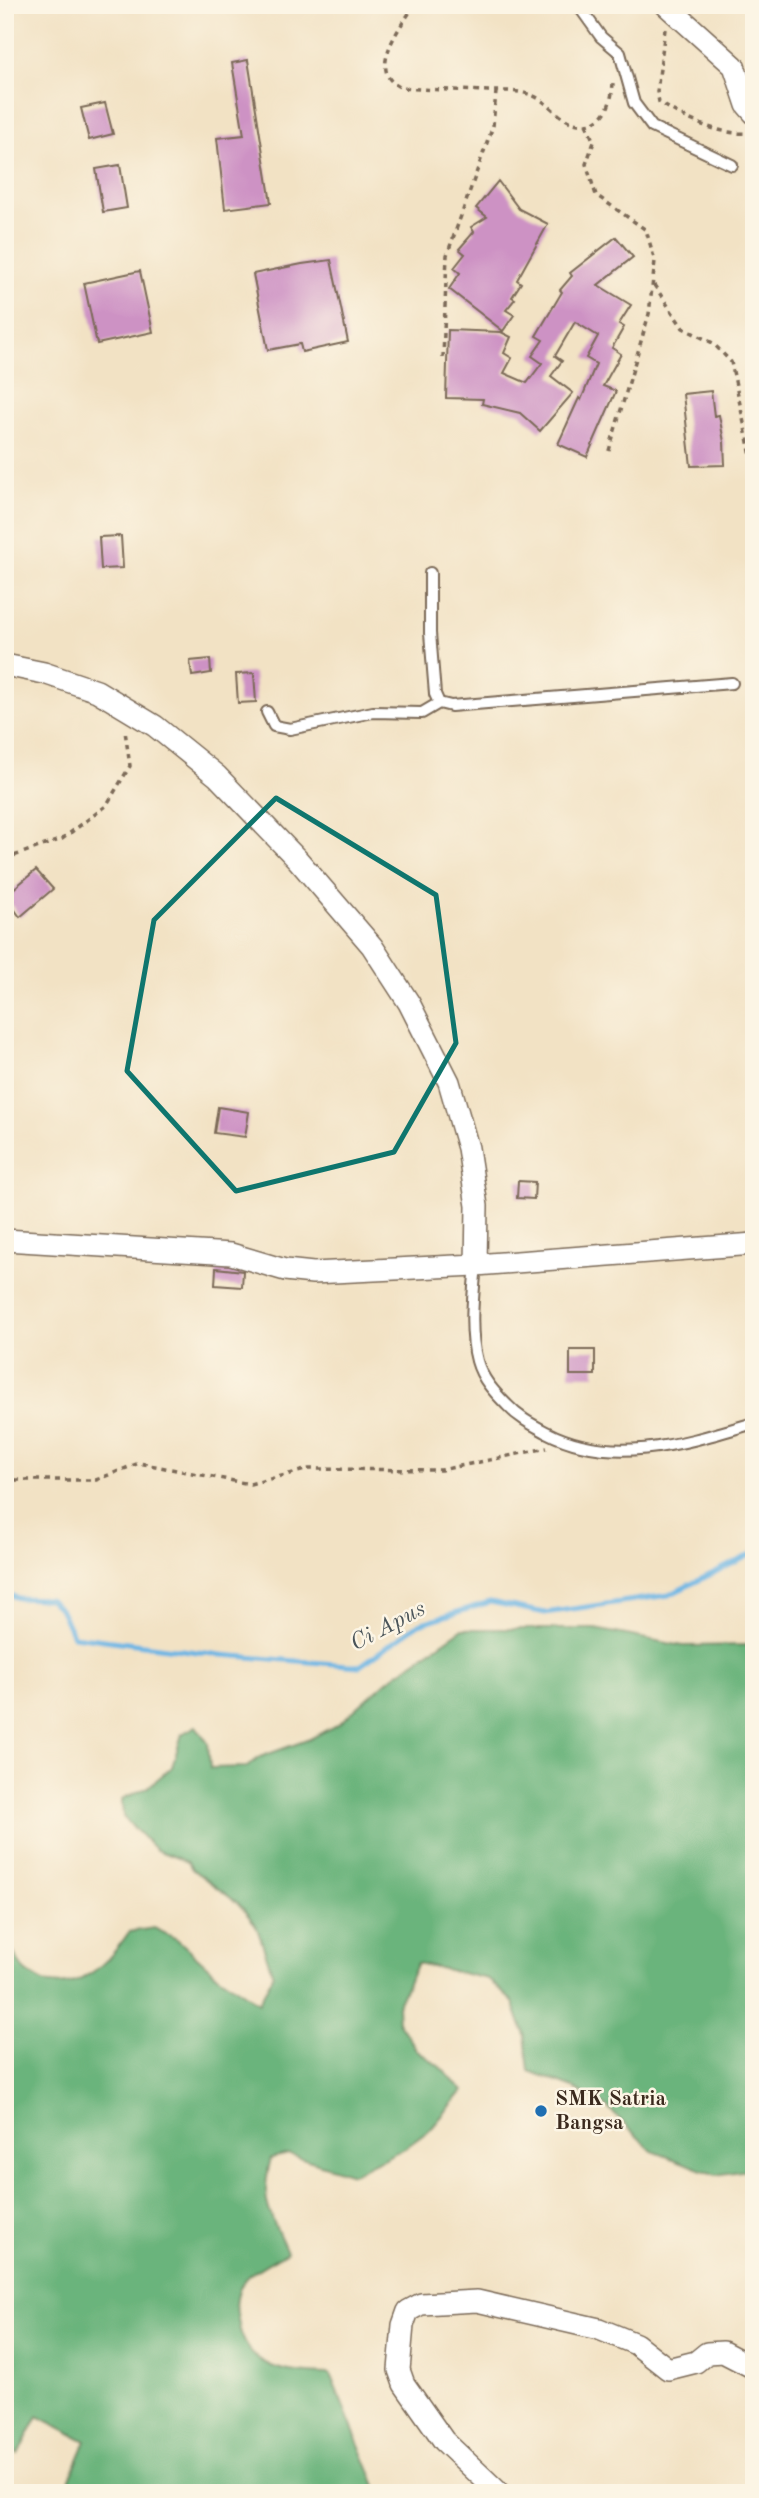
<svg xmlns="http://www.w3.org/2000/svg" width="759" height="2498" viewBox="0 0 759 2498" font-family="'Old Standard TT',serif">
	<rect width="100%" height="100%" fill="#fcf5e5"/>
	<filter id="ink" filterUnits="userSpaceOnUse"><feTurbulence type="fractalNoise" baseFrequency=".0143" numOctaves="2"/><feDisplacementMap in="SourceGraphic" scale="14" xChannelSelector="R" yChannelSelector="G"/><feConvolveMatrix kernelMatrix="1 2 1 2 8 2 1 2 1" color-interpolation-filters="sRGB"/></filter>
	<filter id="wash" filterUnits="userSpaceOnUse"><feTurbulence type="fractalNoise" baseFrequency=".00686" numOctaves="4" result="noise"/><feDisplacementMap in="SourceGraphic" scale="28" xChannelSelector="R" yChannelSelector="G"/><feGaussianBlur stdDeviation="1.57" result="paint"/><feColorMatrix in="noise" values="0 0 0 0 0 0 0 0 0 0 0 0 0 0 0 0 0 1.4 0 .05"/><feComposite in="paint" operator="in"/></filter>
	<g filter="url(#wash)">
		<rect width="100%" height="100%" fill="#f2e2c4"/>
		<path fill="#6bb47c" stroke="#536f4d" stroke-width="2" d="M462 1629H595L683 1646 754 1645V2169L716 2175 652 2151 605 2105 576 2089 529 2071 525 2035 513 2002 488 1979 417 1963 397 2006 398 2022 416 2049 441 2068 463 2091 431 2129 405 2148 352 2174 289 2154 271 2158C259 2203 270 2212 287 2252 276 2259 253 2270 246 2279 235 2292 235 2305 238 2320 245 2371 288 2373 330 2374L379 2493H132L129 2489 69 2481 86 2441 38 2416 18 2454 5 2446V1934C11 1946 17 1964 27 1972 67 2006 107 1965 129 1932L154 1928 177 1939 217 1975 259 2003 273 1975 256 1925 239 1904 192 1869 188 1862 156 1850 123 1817 122 1799 147 1788 172 1767 182 1734 196 1726 208 1743 210 1768 247 1767 260 1757 310 1739 340 1723 387 1681Z"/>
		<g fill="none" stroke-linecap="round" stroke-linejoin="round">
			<path stroke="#6cb5e4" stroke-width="5" d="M5 1574V1576
				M5 1593 18 1598 49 1599 61 1610 73 1636 221 1655 360 1666 419 1624 490 1602 545 1613 669 1595 754 1553"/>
		</g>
		<g id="blocks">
			<path fill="#cd92c4" d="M248 60 271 203 225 209 217 138 244 135 232 63Z
				M105 103 113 134 89 140 81 108Z
				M120 165 127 208 103 212 96 169Z
				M498 181 519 209 548 224 517 280 521 283 512 297 515 299 506 310 514 315 503 331 449 289 460 273 454 268 465 254 459 249 474 232 471 227 487 217 476 208Z
				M616 237 633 257 598 285 631 305 619 324 624 327 612 348 621 354 603 386 616 391 587 457 558 444 579 398 581 400 596 364 586 358 598 336 575 322 555 356 562 361 551 376 573 393 540 431 520 413 482 404 483 399 446 398 448 330 501 332 511 337 504 353 512 358 504 373 527 383 542 363 532 356 543 340 536 336 562 292 560 290 572 276 570 273Z
				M331 260 348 342 302 352 300 344 268 350 253 274 302 264Z
				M140 271 153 332 97 344 84 283Z
				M711 391 714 416 719 415 724 442 725 465 691 466 683 394Z
				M121 536 123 568 101 569 99 537Z
				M210 659 211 673 192 676 190 661Z
				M254 673 256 702 238 703 236 674Z
				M36 870 53 889 20 917 5 896Z
				M218 1107 249 1112 245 1137 214 1133Z
				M518 1181 535 1182 534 1199 517 1198Z
				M216 1268 243 1271 242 1287 215 1285Z
				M570 1350H595V1375H570Z"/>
		</g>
	</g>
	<g filter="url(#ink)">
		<use href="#blocks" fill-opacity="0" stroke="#7b6a58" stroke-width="2"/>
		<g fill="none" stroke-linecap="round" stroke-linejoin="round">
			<defs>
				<path id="service" d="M578 5 601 37 620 53 634 103 652 127 732 165
					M430 573V633L435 694 439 703 451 706 732 683
					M267 712 274 726 290 729 373 712 422 713 439 703
					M476 1265C473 1296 469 1331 477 1361 482 1379 494 1392 507 1405 519 1418 531 1424 546 1432 613 1467 686 1443 754 1423"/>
				<path id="minor" d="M666 5 734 66 747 105 754 113
					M5 665 44 673 97 691 155 726 217 776 298 860 372 946 409 1003 449 1082 468 1148 477 1206 476 1265 754 1244
					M5 1240 231 1254 285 1270 313 1273 476 1265
					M499 2493 444 2441 404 2384 399 2370 403 2325 408 2311 421 2304 477 2301 599 2329 636 2344 668 2369 696 2362 707 2353 723 2352 754 2368"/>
			</defs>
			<use href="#service" stroke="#7b6a58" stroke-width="14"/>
			<use href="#minor" stroke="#7b6a58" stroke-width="24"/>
			<path stroke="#7b6a58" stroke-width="3.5" stroke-dasharray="5 5" stroke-linecap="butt" d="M415 5C400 26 365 73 402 88 431 90 460 90 488 91 503 91 518 90 531 95 552 102 562 127 586 124 607 122 612 100 613 83
				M665 29 657 92 659 102C686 120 720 136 753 133
				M586 124 594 142 586 164 596 195 646 230 655 261 649 314 608 454
				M654 285 683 328 713 343 731 362 751 456
				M443 358 447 255 493 126 496 92
				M5 859 62 839 106 806 130 766 125 731
				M5 1480H96L139 1463 250 1484 309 1469 441 1470 547 1448"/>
			<use href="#service" stroke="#fff" stroke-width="10"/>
			<use href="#minor" stroke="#fff" stroke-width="21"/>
		</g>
	</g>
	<path fill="none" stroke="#0f766e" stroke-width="5" stroke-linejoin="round" d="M276 798 436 895 456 1043 394 1152 236 1191 127 1071 154 920Z"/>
	<circle fill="#1f6fb2" stroke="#fcf5e5" stroke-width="2.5" cx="541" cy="2111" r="7"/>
	<g text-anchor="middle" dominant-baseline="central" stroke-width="5" stroke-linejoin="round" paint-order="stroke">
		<g font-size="21" font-weight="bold" fill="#3b2a1e" stroke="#fcf5e5" text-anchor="start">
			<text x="555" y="2099">SMK Satria<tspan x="555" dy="24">Bangsa</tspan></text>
		</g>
		<g font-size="23" font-style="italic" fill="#4a5459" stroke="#fcf5e5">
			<text transform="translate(388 1626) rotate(-28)">Ci Apus</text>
		</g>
	</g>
	<rect width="759" height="2498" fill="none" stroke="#fcf5e5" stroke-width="28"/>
</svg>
